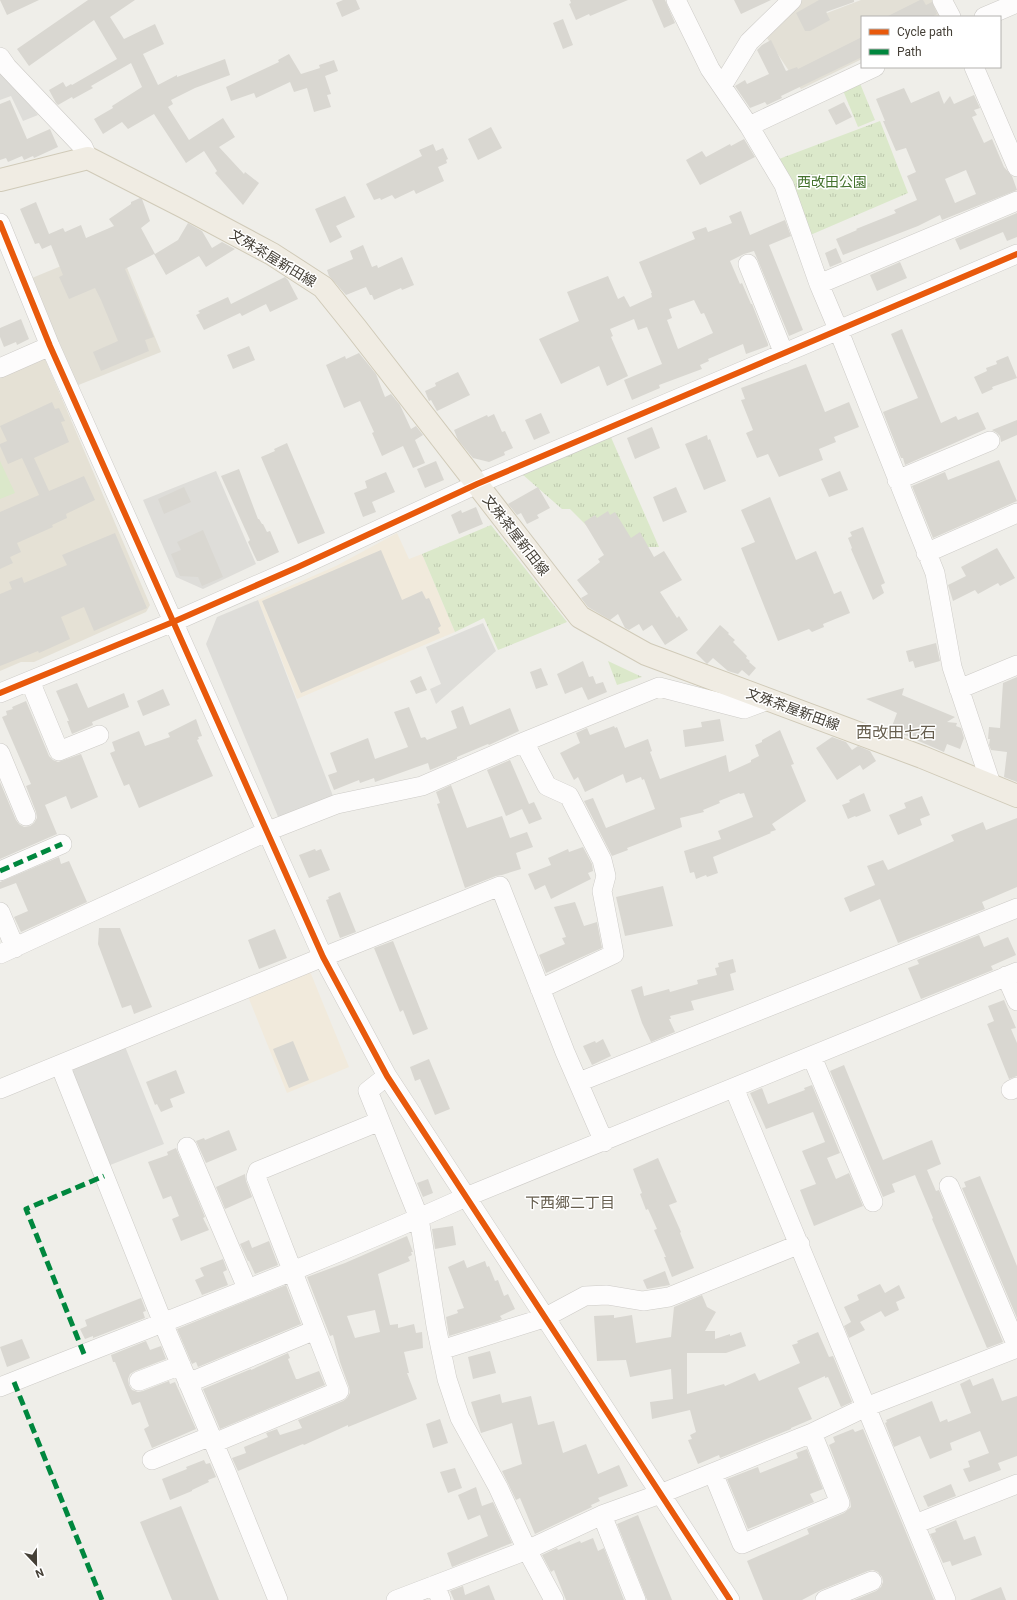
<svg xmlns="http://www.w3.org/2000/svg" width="1017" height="1600" viewBox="0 0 1017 1600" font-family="Roboto,'Noto Sans JP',sans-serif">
	<defs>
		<pattern id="grass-tufts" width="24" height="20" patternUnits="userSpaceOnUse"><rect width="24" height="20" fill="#dbe8ca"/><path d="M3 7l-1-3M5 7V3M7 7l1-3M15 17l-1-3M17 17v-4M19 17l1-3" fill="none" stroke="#bdc8ae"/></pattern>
	</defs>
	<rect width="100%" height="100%" fill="#efeee9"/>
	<path fill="#e3e0d6" d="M801 0H819L827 13 861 0H937L946 17H862V59L801 89 765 35Z
		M117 243 161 352 76 386 32 278Z"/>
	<path fill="#f1eadc" d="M397 533 409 559 422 554 455 632 297 699 258 600 336 566Z
		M309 969 349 1067 287 1093 247 994Z"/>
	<path fill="#e5e1d5" d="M41 356 45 359 150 605 146 612 34 662H21L0 671V374Z"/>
	<path fill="url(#grass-tufts)" d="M859 81 875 120 858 127 842 88Z
		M880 121 908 193 808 236 779 159Z
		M610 435 659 547H641L587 526 570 509H562L522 474Z
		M491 525 567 622 498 650 484 618 455 632 422 554Z
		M608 661 642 677 617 685Z"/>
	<path fill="#dbe8ca" d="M0 461 15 493 0 499Z"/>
	<path fill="#deddd9" d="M0 68 38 115 23 121 11 96 0 100Z
		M216 471 256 564 203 589 176 577 143 500Z
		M258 600 333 796 279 819 206 644 217 617Z
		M483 623 496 651 436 704 430 689 441 684 426 647Z
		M124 1044 164 1144 105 1167 65 1067Z"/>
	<path fill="#d9d7d1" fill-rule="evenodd" d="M0 0H39L7 15Z
		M88 0H135L110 17 124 39 155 24 164 44 143 54 158 85 177 75V77L225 59 230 75 195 88 171 100 173 104 168 107 189 140 223 118 235 137 219 147 244 174 245 172 259 183 243 205 215 173 217 171 204 151 186 163 154 114 128 129 122 122 103 134 94 119 113 108 112 106 142 87 131 63 91 86 93 88 73 99 72 97 58 105 56 103 49 90 63 82 66 87 71 84 72 85 117 59 94 20 29 66 17 49Z
		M343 0H356L360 9 342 17 336 3Z
		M570 0H628L590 16 589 14 576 20 569 4 571 3Z
		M652 0H665L675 23 664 28Z
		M734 0H771L741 14Z
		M819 0H854V2L826 12 830 20 810 31H805L796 13Z
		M920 0H923L926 5 932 2 937 14 932 17H886Z
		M563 19 573 45 563 49 553 23Z
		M862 37V57L781 96 782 98 767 105 765 102 750 108 735 86 745 80 747 84 769 74 757 50 762 45 771 40 786 71 797 67 798 69Z
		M289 54 301 74 320 68 319 65 334 60 338 71 325 76 331 94 327 95 331 107 314 112 307 88 294 92 290 82 256 98 254 93 231 101 226 87 279 62 278 60Z
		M904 88 911 103 939 91 944 104 950 96 954 104 974 95 980 108 974 110 977 115 972 117 984 143 992 139 1004 167 1012 176 1017 190 942 220 940 215 918 226 843 255 836 239 857 230 856 229 896 213 894 210 917 200 907 176 916 172 906 148 896 151 883 121H885L876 99ZM966 170 976 194 955 203 945 179Z
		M10 100 27 139 50 129 58 147 34 158 33 156 24 160 22 156 8 162 6 158 0 160V104Z
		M844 102 852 117 836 125 828 110Z
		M491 127 502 148 478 160 468 139Z
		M744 139 755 157 700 185 686 160 702 151 706 157 730 144 731 146Z
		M433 144 436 151 443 148 448 159 446 160 447 163 438 167 444 181 416 194 414 190 395 199 392 195 381 200 380 198 374 200 366 184 422 156 419 150Z
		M345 196 355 217 336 226 342 237 330 243 315 209Z
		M140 198 142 199 150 221 141 228 155 254 178 240 188 223 202 231 212 248 222 242 235 249 206 267 199 256 166 275 154 254 125 269 154 337 145 340 149 351 101 371 93 352 118 341 101 300 95 288 69 299 59 277 63 275 51 245 42 249 39 243 35 244 20 209 36 202 49 234 63 228 65 232 81 225 86 238 114 226 109 219 131 204V202Z
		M741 211 750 235 785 220 791 236 769 245 803 330 789 336 754 251 744 254 730 261 740 284 742 283 751 304H752L768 344V346L746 354 743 344 708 359 709 361 700 365 702 369 659 385 660 388 632 400 624 380 662 364 647 327 638 330 634 319 610 329 613 336 611 337 628 376 607 386 599 366 561 384 539 339 579 321 567 292 608 276 618 299 624 296 630 307 652 297 651 293H652L639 262 695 239 692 232 706 227 708 232 732 223 729 216ZM694 300 701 314 704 313 713 333 678 349 667 320 672 318 669 309Z
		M1017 213V237L1007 241 1003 232 960 250 955 239Z
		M363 245 372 267 377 265 378 268 402 257 414 285 402 290 401 288 374 300 372 295H370L366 287 346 295 329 276 327 270 353 259 350 251Z
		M836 248 842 262 830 267 825 253Z
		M900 262 907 278 877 291 870 275Z
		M285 277 288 280 298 299 270 312 266 304 242 316 240 313 204 330 196 315 200 313 198 311 228 297 231 304Z
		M21 319 29 339 17 345 16 342 4 347 0 337V328Z
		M902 329 941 423 956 416 958 420 978 412 986 429 905 465 903 458H901L883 412 918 398 891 334Z
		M249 346 255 360 233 369 227 355Z
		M359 353 376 374 385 397 391 394 400 405 411 429 416 426 423 435 415 440 425 463 413 468 403 446 382 456 372 433 374 432 360 401 344 408 326 365 345 356 346 359Z
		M1008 356 1017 378 992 387 993 389 982 394 974 377 987 371 986 368 997 364 996 361Z
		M806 364 825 412 849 402 859 427 834 437 836 442 819 449 823 460 779 477 768 454 757 458 746 433 753 430 741 400 745 399 741 388Z
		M458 372 470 395 437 411 431 400 429 401 425 391 436 386 435 383Z
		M52 402 55 409 59 408 65 421 61 422 69 442 34 458 49 491 84 476 95 500 66 514 67 518 52 525 53 527 17 543 21 552 10 557 13 563 0 569V512L39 495 22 458 8 464 0 446V444L7 441 0 426Z
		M541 413 550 433 534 440 525 420Z
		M494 414 502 432 505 431 513 448 504 452 505 455 489 462 473 458 458 440 454 430 487 415 488 417Z
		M1017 420V435L1001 442 1000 436 997 433 992 430Z
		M652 427 660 448 635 459 627 438Z
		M707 435 708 440 710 439 726 481 704 490 685 444Z
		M287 443 325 533 298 544 261 457 275 451 274 449Z
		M999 460 1017 501 933 538 912 486 945 472 948 480Z
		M436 461 444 480 425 488 417 469Z
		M239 469 258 519H259L262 524H263L267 532 270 531 279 552 260 561H257L248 542 250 540 221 476Z
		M840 471 848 490 829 497 821 479Z
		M386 472 395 492 372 502 376 512 363 517 354 493 367 488 365 481Z
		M184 487 191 502 164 514 158 499Z
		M538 487 550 508 537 515 539 518 527 524 521 513 517 515 508 504Z
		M676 487 687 512 663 522 653 497Z
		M770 497 796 560 816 551 834 594 841 591 850 613 823 624 824 627 812 632 809 629 778 641 741 548 755 542 741 510Z
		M476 507 483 524 459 534 451 515 461 510 462 513Z
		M608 511 610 515 615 512 631 538 640 532 654 557 664 551 682 580 660 592 677 618 679 616 688 630 665 645 652 625 643 631 639 624 629 630 625 628 618 614 610 620 588 607 581 598 588 594 577 580 600 562 598 559 604 555 584 522 595 515 597 518Z
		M863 527 885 583 881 585 884 593 873 600 851 549 852 548 848 538 852 536 850 532Z
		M203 530 223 577 202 586 198 577 180 576 171 554 181 550 177 542Z
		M115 533 147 608 94 631 84 607 61 617 70 639 39 653 38 651 0 666V594L12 589 9 582 22 577 24 583 67 565 62 555Z
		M997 548 1015 578 1000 586 998 583 978 594 975 590 953 601 948 585 966 576 961 567Z
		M381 550 402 600 422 591 426 599 429 598 441 626 438 628 440 633 301 693 262 601Z
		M720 625 729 633 728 634 735 640 733 642 747 656 746 658 750 661 749 662 756 668 749 676 742 670 738 674 728 671 713 658 707 664 696 653Z
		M936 643 940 661 915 668 913 661 909 662 906 651Z
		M583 661 589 677 593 676 596 684 603 682 607 692 588 700 582 687 565 694 557 674Z
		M541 668 548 685 536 689 530 672Z
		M421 676 427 690 416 694 410 681Z
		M1017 677V782L1004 777 1007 752 991 750 989 745 990 739H988L989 727 1000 728 1003 683Z
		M77 683 88 708 124 693 129 707 92 722 93 725 72 734 67 721H69L56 691Z
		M904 688 902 695 955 717 947 722 957 723 956 726 961 728 964 738 960 749 947 744 944 752 891 729 897 713 866 699Z
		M163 689 170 705 143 716 137 701Z
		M26 701 49 756 53 760 58 762 81 754 98 797 71 809 66 796 45 805 57 834 0 859V782L16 820 19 824 24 827 30 826 34 823 37 818 36 812 26 786 31 784 2 717 7 715 6 711 13 709 12 707Z
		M463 706 470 725 510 708 519 731 489 745 488 744 457 757V759L430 770 428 763 375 782 374 778 360 783 359 780 334 790 328 775 337 772 330 753 368 738 375 759 408 747 394 712 409 707 421 738 425 737 427 740 457 728 451 711Z
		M196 719 202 736 198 737 199 739 197 740 213 776 139 808 129 784 124 786 110 753 115 751 112 742 139 731 145 746 170 737 168 733Z
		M720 719 724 741 685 747 683 730 702 727 701 722Z
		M614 726 615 728 617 727 625 748 648 739 652 751 650 752 660 779 726 755 729 772 751 762V760L759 756 755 745 762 742V740L780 730 794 764 791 765 806 801 772 824 776 830 770 832 771 833 713 857 718 873 707 877 706 875 696 879 694 872 690 873 684 851 721 839 718 831 753 817 744 793 740 794 739 793 719 801 720 803 703 810 704 812 680 818 682 827 627 848 628 850 612 856 584 801 593 798 606 828 655 809 644 779 642 780 641 777 626 783 623 774 585 792 578 777 574 780 560 753 580 743 576 733 587 728 590 735Z
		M832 737 846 742 852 750 858 746 870 751 876 761 863 770 860 765 837 780 816 748Z
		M510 760 529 804 534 802 542 819 529 824 522 809 506 816 487 770Z
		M451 785 467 828 502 816 510 838 527 832 533 847 516 853 521 869 502 875 496 876 465 888 437 804 440 803 436 792Z
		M864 793 871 811 856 817 855 816 848 819 842 805 850 802 849 800Z
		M922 796 930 815 920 819 922 825 898 835 889 815 906 808 904 803Z
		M1017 818V887L982 902 985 909 898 943 880 899 850 912 844 898 875 885 867 866 883 860 888 870 954 841 951 835 983 822 986 830Z
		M583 847 592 864 593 871 588 873 591 879 551 899 545 885 535 890 528 874 551 865 548 858 568 849 569 852Z
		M315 849 316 851 321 849 330 870 309 878 299 855Z
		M59 857 61 864 69 861 87 902 21 932 14 917 28 911 16 883 0 889V882Z
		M663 886 673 926 625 936 616 897Z
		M340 892 356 932 340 938 326 900 329 899 328 897Z
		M575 902 584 926 597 922 602 948 546 973 539 955 565 944 562 938 566 937 554 907Z
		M99 928H120L152 1007 134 1014 131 1005 122 1008 98 944Z
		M275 929 287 958 259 969 248 940Z
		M979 935 984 947 1008 937 1016 955 991 966 993 970 921 999 908 968 919 964 917 960Z
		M393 941 428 1029 413 1035 403 1010 400 1012 374 948Z
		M733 959 736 972 730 974 734 990 691 1001 694 1010 670 1016 671 1019H669L675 1032 651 1042 642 1023 631 990 642 986 644 996 669 989 670 992 698 984 697 980 717 975 715 968 719 967 718 963Z
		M1004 1000 1016 1028 1011 1029 1017 1043V1076L1009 1079 987 1024 994 1021 988 1006Z
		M603 1039 611 1056 592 1065 583 1046 595 1041 596 1043Z
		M293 1041 309 1080 289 1088 273 1049Z
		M429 1059 450 1109 435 1115 420 1079 415 1081 410 1067Z
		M844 1065 883 1160 932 1140 941 1164 927 1170 936 1191 939 1190 1003 1342 987 1348 932 1219 933 1218 915 1175 892 1184 895 1192 883 1197 830 1071Z
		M176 1070 185 1093 170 1099 173 1107 161 1112 157 1104 155 1105 146 1082Z
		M812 1085 840 1153 827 1158 836 1179 849 1173 863 1206 814 1226 800 1190 816 1184 802 1151 825 1142 813 1112 766 1129 750 1093 762 1088 768 1104 805 1090 804 1088Z
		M229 1130 237 1150 206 1163 196 1141 204 1138 205 1140Z
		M176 1148 205 1217 203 1218 209 1230 181 1241 172 1219 179 1216 171 1196 163 1199 148 1162 168 1155 167 1152Z
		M658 1158 677 1202 669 1205 681 1232 680 1233 694 1268 672 1277 664 1257H666L654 1230 657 1229 648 1209 646 1210 640 1194 642 1193 633 1169Z
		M245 1174 246 1181 252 1197 225 1209 216 1187Z
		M980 1176 1017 1266V1318L962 1188 966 1187 964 1182Z
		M428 1179 433 1193 423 1197 417 1183Z
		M453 1226 456 1245 435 1249 432 1229Z
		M407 1236 413 1252H411L412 1255 408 1257 410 1261 378 1274 390 1325 398 1324V1328L414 1324 416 1333 422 1332 423 1348 404 1352 409 1373H407L417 1399 348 1427V1425L304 1445 303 1444 238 1471 232 1458 246 1453 244 1447 268 1437 266 1433 277 1429 280 1435 302 1428 298 1420 343 1401 347 1398 350 1393 349 1387 340 1362 333 1335 330 1336 307 1277 345 1263ZM375 1310 380 1332 355 1338 347 1316Z
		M249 1240 252 1248 269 1241 278 1265 255 1274 249 1261H248L240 1244Z
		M223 1259 227 1270 223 1272 228 1285 202 1295 195 1280 204 1276 200 1268Z
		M464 1260 467 1268 485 1261 487 1267 489 1266 495 1281 498 1280 504 1296 508 1294 515 1309 500 1316 502 1319 498 1321 449 1336 446 1317 458 1313 457 1310 464 1308 448 1267Z
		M665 1271 670 1285 647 1289 643 1280Z
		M880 1284 885 1293 899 1285 905 1298 896 1302 899 1310 885 1317 881 1311 860 1322 865 1330 849 1338 844 1326 851 1322 844 1307 859 1300 857 1295Z
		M286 1285 301 1324 198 1367 196 1362 192 1364 177 1329Z
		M702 1295 707 1307 716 1312 705 1331H715V1339L730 1334V1336L741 1332 746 1346 726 1353H687V1394L724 1384 725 1386 755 1373 759 1381 800 1363 792 1345 798 1343 797 1341 818 1332 829 1357 833 1356 852 1402 841 1407 828 1377 825 1378V1376L798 1388 812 1419 791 1428V1429L720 1458 719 1455 698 1464 688 1440 692 1439 690 1435 696 1432 690 1410 652 1419 650 1402 673 1399 671 1369 630 1377 626 1360 597 1361 594 1316 614 1315V1318L632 1315 636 1343 671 1337 674 1307Z
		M141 1298 146 1311 143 1312 145 1318 93 1338V1336L85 1339 80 1329 87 1326 85 1320Z
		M22 1339 30 1358 7 1367 0 1347Z
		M146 1341 150 1350 161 1346 166 1359 135 1371 130 1374 128 1379 129 1385 132 1390 138 1392 143 1391 169 1381 170 1384 175 1382 196 1429 152 1448 144 1429 149 1426 140 1402 132 1405 115 1362H113L111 1355Z
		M490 1351 496 1373 473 1379 468 1357Z
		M288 1353 290 1358 288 1359 296 1379H298L319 1371 325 1385 220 1429 203 1389 251 1369V1370Z
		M993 1378 1002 1401 1017 1396V1456L998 1463 1001 1470 969 1482 963 1469 970 1467 968 1461 989 1453 980 1431 950 1443 952 1450 930 1459 920 1436 894 1447 885 1423 887 1422 886 1420 932 1401 940 1422 947 1419 948 1422 971 1413 960 1384 970 1379 973 1386Z
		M500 1394 502 1403 531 1396 538 1425 554 1421 563 1453 586 1444 598 1474 619 1465 628 1486 598 1498 600 1501 591 1505 592 1507 535 1534 520 1498 516 1500 502 1471 522 1464 512 1423 481 1433 471 1402Z
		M440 1419 448 1443 433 1448 426 1424Z
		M853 1429 855 1432 863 1429 934 1600H854L876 1591 881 1587 883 1582 882 1577 878 1572 873 1570 868 1571 821 1590 802 1600H763L747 1561 809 1534 807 1529 844 1513 851 1507 850 1499 829 1445 835 1442 833 1437Z
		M807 1449 823 1489 810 1494 814 1502 748 1529 727 1479 758 1467 760 1473 798 1458 796 1453Z
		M204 1460 206 1464 210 1463 216 1477 208 1480 209 1482 192 1490V1491L170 1500 162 1479 187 1469 186 1467Z
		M455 1468 462 1488 448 1493 440 1472Z
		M951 1484 956 1496 928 1507 923 1496Z
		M476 1487 482 1506 493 1502 512 1543 452 1567 447 1553 488 1536 480 1515 468 1520 458 1495Z
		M181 1506 219 1600H172L140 1522Z
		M638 1515 657 1563 672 1600H647L617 1524Z
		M956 1520 964 1540 975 1536 982 1555 952 1566 950 1561 943 1563 930 1534 936 1532 935 1529Z
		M593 1538 598 1551 604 1548 624 1600H566L554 1570 551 1572 542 1555 557 1548 558 1550 580 1541 581 1543Z
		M489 1585 495 1600H454L450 1591 463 1586 465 1595Z
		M1001 1587 1006 1600H970Z"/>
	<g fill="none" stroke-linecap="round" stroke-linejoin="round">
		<defs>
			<path id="minor" d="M676 0 710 69 749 126 784 185 819 284 838 329 935 573 952 667 991 784
				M942 0 951 17
				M984 17 1017 3
				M0 57 7 67 83 147 88 158
				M974 67 1017 167
				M722 86 749 42 792 0
				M749 126 875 67
				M0 223 50 346 323 957 387 1076 730 1600
				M748 264 784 354
				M819 284 1017 201
				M0 368 50 346
				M897 480 990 441
				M926 553 1017 513
				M30 681 59 751 99 735
				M959 689 1017 665
				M0 693 173 622 298 567 477 484 1017 254
				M524 742 547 786 569 796 602 860 606 876 602 891 614 954 540 989
				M0 753 26 816
				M0 871 62 844
				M0 912 15 948
				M0 954 268 831 337 804 422 786 524 742 659 687 744 709 768 700
				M1006 976 1017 1001
				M812 1057 873 1202
				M60 1065 163 1323 227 1474 278 1600
				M387 1076 368 1091 419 1218 436 1326 447 1379 460 1418 498 1487 527 1550 554 1600
				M579 1082 1017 908
				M734 1088 946 1600
				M0 1089 323 957 500 886 565 1052 604 1142
				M1011 1090 1017 1087
				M187 1147 247 1288
				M949 1186 1017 1346
				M441 1350 544 1318 585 1296 607 1295 643 1301 669 1297 800 1244
				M139 1381 181 1365
				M188 1383 315 1330
				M0 1387C155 1325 313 1266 466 1197L1017 972
				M214 1443 339 1391 256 1177 258 1171 380 1121
				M152 1460 211 1436
				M713 1473 742 1544 840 1503 812 1433
				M602 1515 636 1600
				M915 1524 1017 1484
				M435 1585 441 1600
				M396 1600 527 1550 602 1515 660 1494 812 1433 866 1407 1017 1348
				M825 1600 872 1581"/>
			<path id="major" d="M0 180 88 158 184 207 272 254 323 287 356 328 580 617 646 654 922 757 1017 796"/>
		</defs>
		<use href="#minor" stroke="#cdcbc7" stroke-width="20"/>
		<use href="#major" stroke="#d0cab8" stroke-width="24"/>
		<use href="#minor" stroke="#fdfcfc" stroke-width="19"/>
		<use href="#major" stroke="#f0ece3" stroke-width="22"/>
		<path stroke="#00873e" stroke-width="5" stroke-dasharray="10 5" stroke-linecap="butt" d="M0 871 62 844
			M84 1354 26 1209 104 1176
			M14 1382 102 1600"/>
		<defs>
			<path id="cycleway" d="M0 223 50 346 323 957 387 1076 730 1600
				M0 693 173 622 298 567 477 484 1017 254"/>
		</defs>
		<use href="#cycleway" stroke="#fff" stroke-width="8"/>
		<use href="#cycleway" stroke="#e8590c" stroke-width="6"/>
	</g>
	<g text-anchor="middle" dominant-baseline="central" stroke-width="3" stroke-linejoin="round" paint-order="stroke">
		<g font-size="14" fill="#44722d" stroke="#fff">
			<text x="832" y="182">西改田公園</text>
		</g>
		<g font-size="14" fill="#443f36" stroke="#fff">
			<text transform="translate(273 258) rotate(31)">文殊茶屋新田線</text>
			<text transform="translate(516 535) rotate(52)">文殊茶屋新田線</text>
			<text transform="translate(793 709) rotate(20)">文殊茶屋新田線</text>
		</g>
		<g font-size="15" fill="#665e4e" stroke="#fff">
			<text x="570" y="1203">下西郷二丁目</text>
		</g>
		<g font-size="16" fill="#665e4e" stroke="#fff">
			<text x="896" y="732">西改田七石</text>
		</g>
	</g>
	<rect x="861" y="16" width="140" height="52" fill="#ffffff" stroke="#b4b2af"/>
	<rect x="869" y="29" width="20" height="6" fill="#e8590c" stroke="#b4b2af"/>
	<text x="897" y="36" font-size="12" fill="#443f36">Cycle path</text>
	<rect x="869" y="49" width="20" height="6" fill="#00873e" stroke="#b4b2af"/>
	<text x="897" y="56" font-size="12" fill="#443f36">Path</text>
	<g transform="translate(36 1564) rotate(158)" stroke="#ffffff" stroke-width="3" paint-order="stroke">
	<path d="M0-3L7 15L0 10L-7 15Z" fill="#443f36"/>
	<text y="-6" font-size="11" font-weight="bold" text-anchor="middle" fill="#443f36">N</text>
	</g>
</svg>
